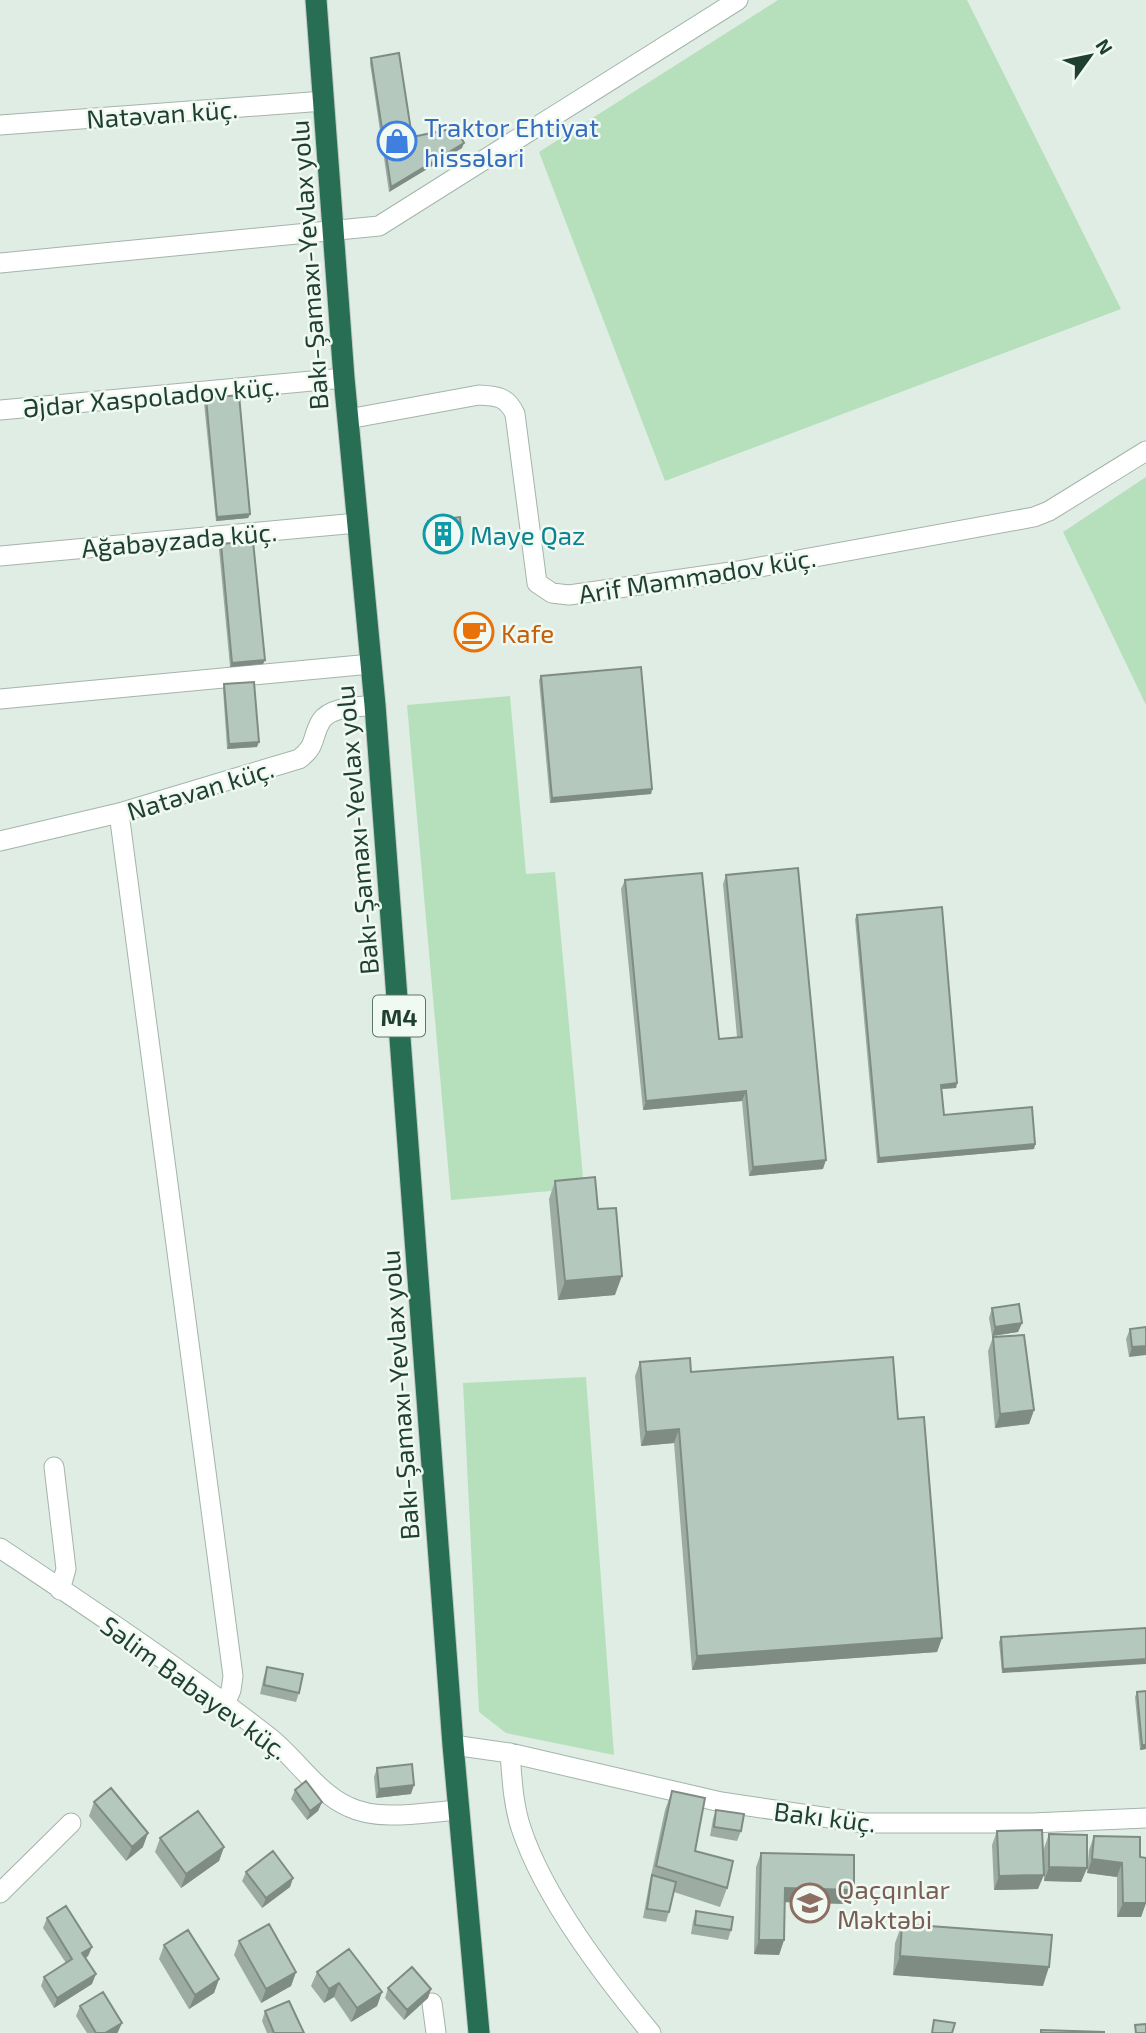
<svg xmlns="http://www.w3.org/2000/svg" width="1146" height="2033" viewBox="0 0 1146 2033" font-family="'Exo 2',sans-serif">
	<rect width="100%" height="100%" fill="#e0ede5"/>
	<path fill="#b6e0bb" d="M778 0H967L1121 309 665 481 539 152Z
		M1146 477V705L1063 532Z
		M510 696 526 874 555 872 584 1188 451 1200 407 705Z
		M586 1377 614 1755 506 1733 479 1712 463 1383Z"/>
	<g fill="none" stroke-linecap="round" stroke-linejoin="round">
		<defs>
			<path id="minor" d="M0 125 324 101
				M0 263 379 226 738 0
				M0 410 344 378
				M348 419 479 395C498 396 507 397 515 414L537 583 552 593 569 595 738 571 1034 517 1049 511 1146 451
				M0 556 357 523
				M0 699 371 664
				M119 813 233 1676 231 1690 225 1704
				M0 841 119 813 299 759C317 746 311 738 321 721 331 706 359 707 375 705
				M54 1467 66 1569 60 1590
				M0 1548C91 1609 183 1670 269 1737 296 1758 317 1793 349 1807 380 1822 425 1812 459 1810
				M453 1745 510 1753 721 1802 864 1823H1032L1146 1818
				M510 1753C512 1778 513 1804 521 1828 544 1898 605 1977 651 2033
				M0 1893 71 1823
				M432 2003 436 2033"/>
			<path id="highway" d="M316 0 344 378 375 705 453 1745 479 2033"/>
		</defs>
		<use href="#minor" stroke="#a2b5ab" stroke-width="21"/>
		<use href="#highway" stroke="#c0c9c5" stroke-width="23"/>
		<use href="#minor" stroke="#fff" stroke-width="19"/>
		<use href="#highway" stroke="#276e55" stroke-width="21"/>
	</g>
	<path fill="#9caca3" d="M371 58 412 137 462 148 389 192 370 63Z
		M206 398 250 514 248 518 216 521 204 403Z
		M428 521 460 543 428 546 426 525Z
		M221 544 265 660 263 664 230 667 219 549Z
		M541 676 652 789 651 794 550 803 539 680Z
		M224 684 257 747 227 749 223 689Z
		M726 875 823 1169 749 1176 742 1101 643 1110 621 889 625 880 719 1039 737 1037 723 884Z
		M857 915 957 1083 956 1088 942 1089 944 1115 1035 1144 1034 1149 877 1163 855 919Z
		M555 1181 598 1209 615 1295 558 1300 549 1199Z
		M992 1308 1022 1323 1018 1332 992 1336 989 1318Z
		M1146 1327 1129 1357 1126 1339 1130 1329Z
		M993 1337 1034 1410 1029 1424 995 1428 988 1351Z
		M640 1362 898 1419 942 1638 937 1652 692 1670 674 1443 641 1446 635 1376Z
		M1146 1628 1002 1673 999 1642 1001 1637Z
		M267 1667 299 1693 296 1702 260 1694 264 1676Z
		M1137 1692 1146 1749 1140 1750 1135 1697Z
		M377 1768 411 1794 376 1798 374 1777Z
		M295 1790 322 1802 318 1811 307 1820 291 1799Z
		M672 1791 695 1851 727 1888 720 1907 674 1892 669 1912 666 1922 643 1918 649 1885 665 1810Z
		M94 1802 143 1847 126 1861 89 1816Z
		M716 1810 741 1831 737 1841 710 1836 713 1819Z
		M997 1831 1038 1889 994 1890 992 1845Z
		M1049 1834 1087 1868 1081 1882 1044 1881V1848Z
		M1094 1836 1140 1857 1146 1903 1141 1917H1117V1877L1087 1873 1089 1850Z
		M160 1838 224 1847 219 1861 181 1888 155 1852Z
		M761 1853 854 1890 849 1904 785 1902 784 1940 779 1955 754 1954 756 1867Z
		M246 1872 293 1878 290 1887 262 1908 242 1881Z
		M696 1911 731 1930 728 1940 691 1934 693 1921Z
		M47 1918 92 1947 88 1956 86 1958 92 1984 54 2008 41 1986 44 1977 66 1963 43 1928Z
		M902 1924 1043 1986 893 1975 895 1943Z
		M239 1941 296 1972 291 1986 261 2003 234 1955Z
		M164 1945 219 1979 214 1993 189 2009 159 1959Z
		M317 1972 382 1992 377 2006 351 2022 334 1997 324 2003 311 1986Z
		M388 1988 431 1989 428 1998 404 2020 385 1998Z
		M80 2006 118 2032 117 2033H87L76 2016Z
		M265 2011 304 2033H267L262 2021Z"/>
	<path fill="#7f8c84" d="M464 143 462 148 389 192 391 187Z
		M250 514 248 518 216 521 217 517Z
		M462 538 460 543 428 546 430 541Z
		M265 660 263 664 230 667 232 663Z
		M259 742 257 747 227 749 229 744Z
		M652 789 651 794 550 803 552 798Z
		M957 1083 956 1088 940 1089 941 1085Z
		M746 1091 742 1101 643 1110 646 1101Z
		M1035 1144 1034 1149 877 1163 879 1158Z
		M826 1160 823 1169 749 1176 753 1167Z
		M622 1276 615 1295 558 1300 565 1281Z
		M1022 1323 1018 1332 992 1336 995 1327Z
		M1146 1346V1355L1129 1357 1132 1347Z
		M1034 1410 1029 1424 995 1428 1000 1414Z
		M679 1429 674 1443 641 1446 646 1432Z
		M942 1638 937 1652 692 1670 697 1656Z
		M1146 1659V1664L1002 1673 1003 1669Z
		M1142 1745H1146V1749L1140 1750Z
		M414 1785 411 1794 376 1798 379 1789Z
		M322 1802 318 1811 307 1820 310 1811Z
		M148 1833 143 1847 126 1861 132 1847Z
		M224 1847 219 1861 181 1888 186 1874Z
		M1092 1859 1122 1863 1117 1877 1087 1873Z
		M1049 1867 1087 1868 1081 1882 1044 1881Z
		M1044 1875 1038 1889 994 1890 999 1876Z
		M293 1878 290 1887 262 1908 266 1898Z
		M785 1888 854 1890 849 1904 780 1902Z
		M1123 1903H1146L1141 1917H1117Z
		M759 1940H784L779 1955 754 1954Z
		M92 1947 88 1956 79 1962 82 1953Z
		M900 1956 1049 1967 1043 1986 893 1975Z
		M296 1972 291 1986 261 2003 266 1989Z
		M96 1974 92 1984 54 2008 57 1998Z
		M219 1979 214 1993 189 2009 195 1995Z
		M339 1983 334 1997 324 2003 329 1989Z
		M431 1989 428 1998 404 2020 407 2010Z
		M382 1992 377 2006 351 2022 357 2008Z
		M122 2023 118 2032 117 2033H105Z"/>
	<path fill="#b5c8bd" stroke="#7f8c84" stroke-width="2" d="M399 53 412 137 456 128 464 143 391 187 371 58Z
		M239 395 250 514 217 517 206 398Z
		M460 517 462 538 430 541 428 521Z
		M253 541 265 660 232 663 221 544Z
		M641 667 652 789 552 798 541 676Z
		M254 682 259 742 229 744 224 684Z
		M798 868 826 1160 753 1167 746 1091 646 1101 625 880 702 873 719 1039 742 1037 726 875Z
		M942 907 957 1083 941 1085 944 1115 1032 1107 1035 1144 879 1158 857 915Z
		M595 1177 598 1209 616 1208 622 1276 565 1281 555 1181Z
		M1019 1304 1022 1323 995 1327 992 1308Z
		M1146 1327V1346L1132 1347 1130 1329Z
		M1024 1335 1034 1410 1000 1414 993 1337Z
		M893 1357 898 1419 924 1417 942 1638 697 1656 679 1429 646 1432 640 1362 690 1358 691 1372Z
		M1146 1628V1659L1003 1669 1001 1637Z
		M267 1667 303 1674 299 1693 264 1685Z
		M1146 1691V1745H1142L1137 1692Z
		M412 1764 414 1785 379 1789 377 1768Z
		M306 1781 322 1802 310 1811 295 1790Z
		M111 1788 148 1833 132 1847 94 1802Z
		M672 1791 705 1798 695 1851 733 1861 727 1888 656 1866Z
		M716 1810 744 1814 741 1831 714 1827Z
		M198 1811 224 1847 186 1874 160 1838Z
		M1042 1830 1044 1875 999 1876 997 1831Z
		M1049 1834 1087 1835V1868L1049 1867Z
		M1094 1836 1140 1837V1857L1146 1858V1903H1123L1122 1863 1092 1859Z
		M273 1851 293 1878 266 1898 246 1872Z
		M761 1853 854 1855V1890L785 1888 784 1940H759Z
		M652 1875 676 1882 669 1912 647 1909Z
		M66 1906 92 1947 82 1953 96 1974 57 1998 44 1977 72 1959 47 1918Z
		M696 1911 733 1917 731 1930 695 1925Z
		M269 1924 296 1972 266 1989 239 1941Z
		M902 1924 1052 1935 1049 1967 900 1956Z
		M188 1930 219 1979 195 1995 164 1945Z
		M349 1949 382 1992 357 2008 339 1983 329 1989 317 1972Z
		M412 1967 431 1989 407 2010 388 1988Z
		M103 1992 122 2023 105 2033H96L80 2006Z
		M289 2001 304 2033H274L265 2011Z
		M934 2020 955 2023 952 2033H932Z
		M1146 2024V2033H1136L1135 2025Z
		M1041 2030 1104 2032V2033H1041Z"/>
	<defs>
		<symbol id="shop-ring" viewBox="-11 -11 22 22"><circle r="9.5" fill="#f1f9f3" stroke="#3f7fe0" stroke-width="1.5"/><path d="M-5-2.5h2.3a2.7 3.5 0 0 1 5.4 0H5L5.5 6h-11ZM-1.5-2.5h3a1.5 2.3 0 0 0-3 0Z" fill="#3f7fe0"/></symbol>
		<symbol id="building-ring" viewBox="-11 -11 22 22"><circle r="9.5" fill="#f1f9f3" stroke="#0f9aa8" stroke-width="1.5"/><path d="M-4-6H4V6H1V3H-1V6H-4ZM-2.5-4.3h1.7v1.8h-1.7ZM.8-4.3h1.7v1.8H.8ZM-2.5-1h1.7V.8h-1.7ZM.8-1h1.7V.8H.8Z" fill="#0f9aa8"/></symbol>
		<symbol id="cafe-ring" viewBox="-11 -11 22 22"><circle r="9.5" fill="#f1f9f3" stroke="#e8710a" stroke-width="1.5"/><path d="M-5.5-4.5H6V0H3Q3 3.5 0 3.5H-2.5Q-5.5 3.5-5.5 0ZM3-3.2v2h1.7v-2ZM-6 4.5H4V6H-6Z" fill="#e8710a"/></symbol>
		<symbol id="school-ring" viewBox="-11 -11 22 22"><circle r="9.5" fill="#f1f9f3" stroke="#8d6e63" stroke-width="1.5"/><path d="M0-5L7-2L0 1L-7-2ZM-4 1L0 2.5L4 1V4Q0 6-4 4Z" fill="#8d6e63"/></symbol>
	</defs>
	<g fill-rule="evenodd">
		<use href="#shop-ring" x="375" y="119" width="44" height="44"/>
		<use href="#building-ring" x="421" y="512" width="44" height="44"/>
		<use href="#cafe-ring" x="452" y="610" width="44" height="44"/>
		<use href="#school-ring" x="788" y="1881" width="44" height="44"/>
	</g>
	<g text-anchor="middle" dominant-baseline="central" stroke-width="5" stroke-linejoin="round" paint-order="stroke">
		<rect fill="#f1f9f3" stroke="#5d776b" stroke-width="2" x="373" y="995.5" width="52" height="41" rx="5"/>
		<g font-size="24" font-weight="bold" fill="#1e3f31">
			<text x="399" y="1016">M4</text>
		</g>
		<g font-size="26" fill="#1e3f31" stroke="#f1f9f3">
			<text transform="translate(162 113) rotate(-4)">Natəvan küç.</text>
			<text transform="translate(308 265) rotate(-94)">Bakı-Şamaxı-Yevlax yolu</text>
			<text transform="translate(151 396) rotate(-5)">Əjdər Xaspoladov küç.</text>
			<text transform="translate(179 539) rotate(-5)">Ağabəyzadə küç.</text>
			<text transform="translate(697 575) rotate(-9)">Arif Məmmədov küç.</text>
			<text transform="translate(200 789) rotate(-17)">Natəvan küç.</text>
			<text transform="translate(356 830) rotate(-95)">Bakı-Şamaxı-Yevlax yolu</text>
			<text transform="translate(399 1395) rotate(-94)">Bakı-Şamaxı-Yevlax yolu</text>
			<text transform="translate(195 1687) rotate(36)">Səlim Babayev küç.</text>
			<text transform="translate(825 1816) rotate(7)">Bakı küç.</text>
		</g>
		<g font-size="26" fill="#366cbe" stroke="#f1f9f3" text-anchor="start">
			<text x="424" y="126">Traktor Ehtiyat<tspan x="424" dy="30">hissələri</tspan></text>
		</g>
		<g font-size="26" fill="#0d838f" stroke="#f1f9f3" text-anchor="start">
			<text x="470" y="534">Maye Qaz</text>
		</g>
		<g font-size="26" fill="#c56008" stroke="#f1f9f3" text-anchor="start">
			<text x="501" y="632">Kafe</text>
		</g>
		<g font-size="26" fill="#785e54" stroke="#f1f9f3" text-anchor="start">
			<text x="837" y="1888">Qaçqınlar<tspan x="837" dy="30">Məktəbi</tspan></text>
		</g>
	</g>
	<g transform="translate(1090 56) rotate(57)" stroke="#f1f9f3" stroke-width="5" paint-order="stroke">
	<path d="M0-5L12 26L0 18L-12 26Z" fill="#1e3f31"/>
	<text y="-10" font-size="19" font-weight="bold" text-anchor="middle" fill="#1e3f31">N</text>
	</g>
</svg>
